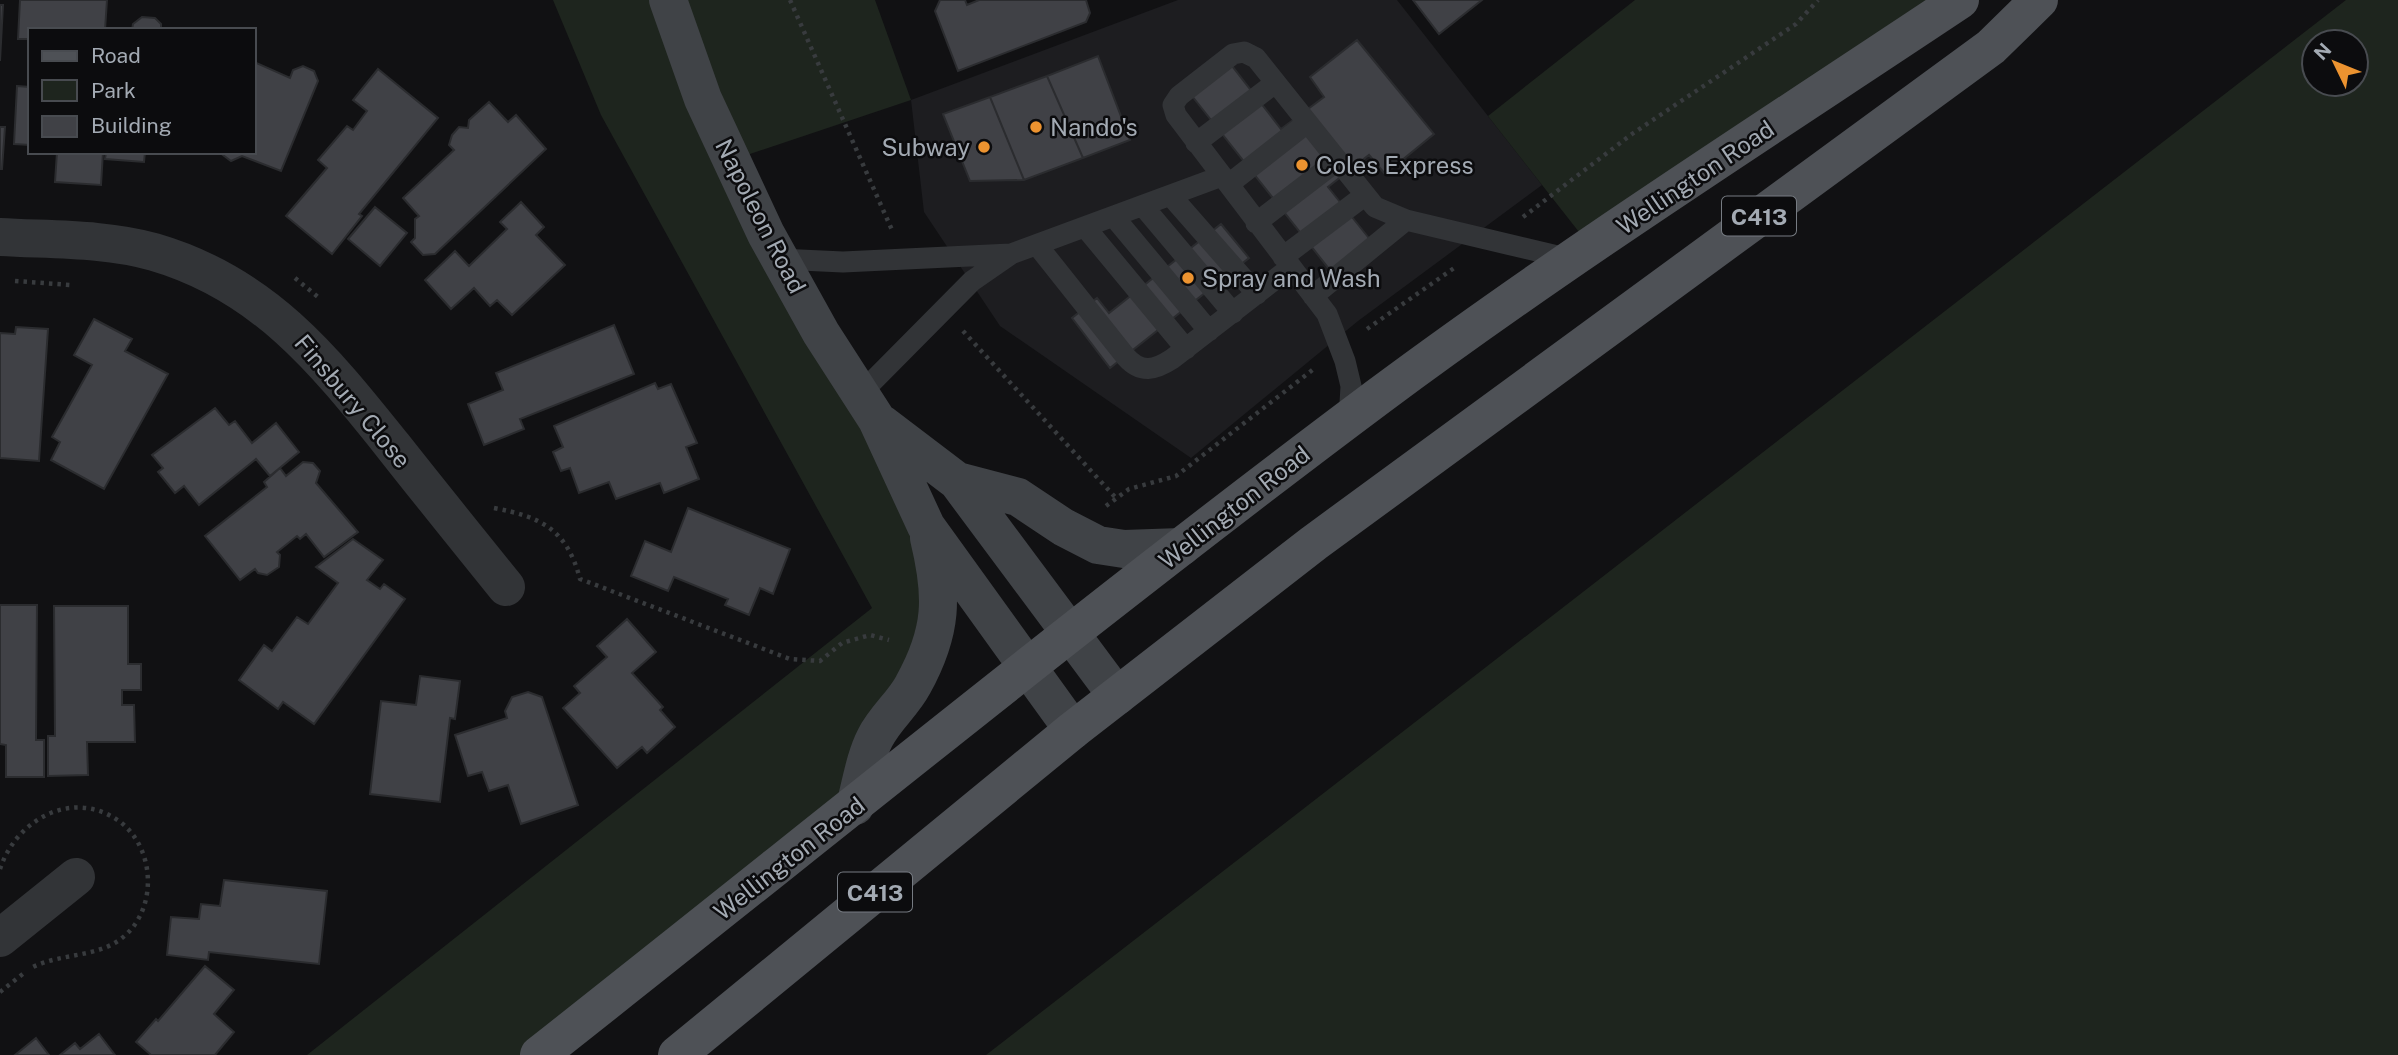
<svg xmlns="http://www.w3.org/2000/svg" width="2398" height="1055" viewBox="0 0 2398 1055" font-family="'Public Sans',sans-serif">
	<rect width="100%" height="100%" fill="#111113"/>
	<path fill="#1d1d20" d="M1178 0H1397L1542 185 1358 321 1191 458 1000 326 924 212 911 100Z"/>
	<path fill="#1e251e" fill-rule="evenodd" d="M553 0H875L911 100 732 160 939 581 855 806 539 1055H307L872 608 601 115Z
		M1635 0H1960L1590 246 1488 116Z
		M2346 0H2398V1055H986ZM2356 42V84H2314V42Z"/>
	<path fill="#404146" stroke="#2b2c2f" stroke-width="2" d="M20 0H107L105 30H30V39H18Z
		M940 0H965L967 5 979 0H1086L1090 13 1086 22 958 71 935 11Z
		M1413 0H1482L1439 34Z
		M0 5H3L0 61Z
		M142 17 155 18 161 24V30H132L133 24Z
		M1357 40 1434 134 1385 174 1369 155 1328 187 1380 252 1341 284 1192 96 1232 66 1281 129 1324 97 1310 77Z
		M1098 56 1130 140 1083 158 1047 76Z
		M254 62 290 78 293 70 303 66 314 71 318 81 281 171 242 156 231 161 219 152H254Z
		M378 69 438 118 359 214 362 216 332 254 286 216 327 168 318 160 347 126 353 130 367 111 353 100Z
		M1047 76 1083 158 1024 180 990 97Z
		M17 86 30 87V145L14 144Z
		M990 97 1024 180 970 181 943 114Z
		M489 102 508 122 516 115 546 149 435 254 423 255 411 242 415 238V219L419 216 403 198 454 150 449 145 452 135 459 127 468 128 469 120Z
		M0 127H5L2 169H0Z
		M57 152H103L101 185 55 182Z
		M106 152H145L144 162 105 159Z
		M521 202 544 227 536 235 565 265 512 315 497 300 490 306 474 288 451 309 425 280 455 251 469 266 507 229 500 222Z
		M375 207 407 233 380 266 348 239Z
		M1221 224 1249 258 1110 368 1072 318 1097 298 1109 313Z
		M94 319 132 339 125 351 168 374 104 489 51 460 60 442 52 437 92 365 74 355Z
		M614 325 634 374 520 419 524 429 484 445 468 404 503 390 496 373Z
		M16 327 48 329 39 461 0 458V333L15 334Z
		M655 383 658 389 671 384 697 443 686 447 699 479 664 493 660 483 616 499 609 482 579 493 570 468 561 471 553 452 563 447 554 426Z
		M215 408 229 425 235 421 252 443 276 423 299 452 270 476 256 459 199 505 184 486 175 493 158 472 163 468 152 455Z
		M303 462 313 463 320 471 316 483 358 532 324 557 306 534 300 539 297 536 277 552 280 555 279 567 267 575 258 573 255 569 240 580 205 536 267 487 264 482 280 468 286 476Z
		M688 508 790 549 773 594 760 588 749 615 725 605 728 599 674 577 668 591 631 576 645 541 671 552Z
		M353 539 383 560 367 580 380 589 384 584 405 599 314 724 283 702 278 709 239 680 264 645 272 651 297 617 308 624 338 583 316 567Z
		M0 605H37L36 740H44V777H6V745L0 744Z
		M54 606H128V664H141V690H122V705H134L135 742H87L88 775 48 776V736H55Z
		M627 619 656 652 632 673 663 707 660 710 675 727 647 753 642 747 617 768 563 708 580 693 574 686 607 657 597 646Z
		M420 676 460 681 455 719 450 718 440 802 370 794 381 701 416 705Z
		M528 692 542 697 578 805 521 824 508 785 489 791 482 772 468 776 455 735 507 718 505 711 512 697Z
		M224 880 327 891 319 964 209 952 208 960 167 955 171 917 199 919 201 904 220 906Z
		M205 966 234 990 214 1014 234 1032 215 1055H151L136 1042 156 1019 158 1021Z
		M99 1034 115 1055H60L75 1043 80 1049Z
		M36 1038 49 1055H15Z"/>
	<g fill="none" stroke-linecap="round" stroke-linejoin="round">
		<path stroke="#383b3e" stroke-width="4.5" stroke-dasharray="3.5 5" stroke-linecap="butt" d="M790 0 892 230
			M1523 217 1632 134 1796 24 1818 0
			M295 278 318 297
			M15 281 71 285
			M1367 329 1457 266
			M963 331 1115 497
			M1106 506 1129 489 1176 476 1315 368
			M494 508C542 517 567 530 580 579L790 659 820 661 842 643 870 635 889 640
			M0 869C16 820 72 788 119 821 156 848 158 910 122 938 97 958 59 953 31 968
			M0 992 24 973"/>
		<path stroke="#323437" stroke-width="21" d="M1196 143 1275 83
			M1229 184 1307 123
			M1171 196 1257 294
			M1143 206 1233 313
			M1114 217 1209 331
			M1256 223 1337 161
			M1085 227 1186 349
			M1037 245 1126 357C1141 374 1155 370 1172 359L1291 267
			M1283 257 1364 196
			M779 259 843 262 1011 254 1222 176
			M1313 296 1406 220
			M862 392 972 281 1011 254
			M1349 420 1351 386 1345 361 1327 314 1176 115 1173 105 1179 96 1233 54 1244 52 1256 58 1375 207 1406 220 1570 259"/>
		<path stroke="#323437" stroke-width="38" d="M0 237C50 240 105 238 154 252 264 284 324 360 393 446 430 493 468 540 506 587
			M0 938 76 877"/>
		<path stroke="#404347" stroke-width="38" d="M668 0 703 99 766 234 821 333 877 420 926 526 1073 730
			M882 424 957 481 1117 696
			M957 481 1018 497 1063 527 1098 545 1124 549 1181 547
			M855 806C861 784 865 757 875 738 885 718 903 704 913 685 943 631 943 596 929 538"/>
		<path stroke="#4e5156" stroke-width="38" d="M539 1055C818 835 1094 609 1379 396 1567 256 1765 130 1960 0
			M677 1055 1073 730 1314 543 1991 47 2039 0"/>
	</g>
	<g fill="#ec9330" stroke="#0c0c0e" stroke-width="2.5">
		<circle cx="1036" cy="127" r="7"/>
		<circle cx="984" cy="147" r="7"/>
		<circle cx="1302" cy="165" r="7"/>
		<circle cx="1188" cy="278" r="7"/>
	</g>
	<g text-anchor="middle" dominant-baseline="central" stroke-width="5" stroke-linejoin="round" paint-order="stroke">
		<g fill="#0c0c0e" stroke="#767b82" stroke-width="2">
			<rect x="1722" y="196.5" width="74" height="39" rx="5"/>
			<rect x="838" y="872.5" width="74" height="39" rx="5"/>
		</g>
		<g font-size="23" font-weight="bold" fill="#a3aab3">
			<text x="1759" y="216">C413</text>
			<text x="875" y="892">C413</text>
		</g>
		<g font-size="24" fill="#a3aab3" stroke="#0c0c0e" text-anchor="start">
			<text x="1050" y="127">Nando's</text>
			<text x="970" y="147" text-anchor="end">Subway</text>
			<text x="1316" y="165">Coles Express</text>
			<text x="1202" y="278">Spray and Wash</text>
		</g>
		<g font-size="24" fill="#a3aab3" stroke="#0c0c0e">
			<text transform="translate(1695 177) rotate(-34)">Wellington Road</text>
			<text transform="translate(761 216) rotate(63)">Napoleon Road</text>
			<text transform="translate(353 401) rotate(50)">Finsbury Close</text>
			<text transform="translate(1234 507) rotate(-38)">Wellington Road</text>
			<text transform="translate(789 858) rotate(-38)">Wellington Road</text>
		</g>
	</g>
	<rect x="28" y="28" width="228" height="126" fill="#0c0c0e" stroke="#484b50" stroke-width="2"/>
	<rect x="42" y="51" width="35" height="10" fill="#4e5156" stroke="#484b50" stroke-width="2"/>
	<text x="91" y="63" font-size="21" fill="#a3aab3">Road</text>
	<rect x="42" y="80" width="35" height="21" fill="#1e251e" stroke="#484b50" stroke-width="2"/>
	<text x="91" y="98" font-size="21" fill="#a3aab3">Park</text>
	<rect x="42" y="116" width="35" height="21" fill="#404146" stroke="#484b50" stroke-width="2"/>
	<text x="91" y="133" font-size="21" fill="#a3aab3">Building</text>
	<g transform="translate(2335 63) rotate(313)"><circle r="33" fill="#0c0c0e" stroke="#484b50" stroke-width="2"/>
	<path d="M0-5L12 26L0 18L-12 26Z" fill="#ec9330"/>
	<text y="-10" font-size="19" font-weight="bold" text-anchor="middle" fill="#a3aab3">N</text>
	</g>
</svg>
